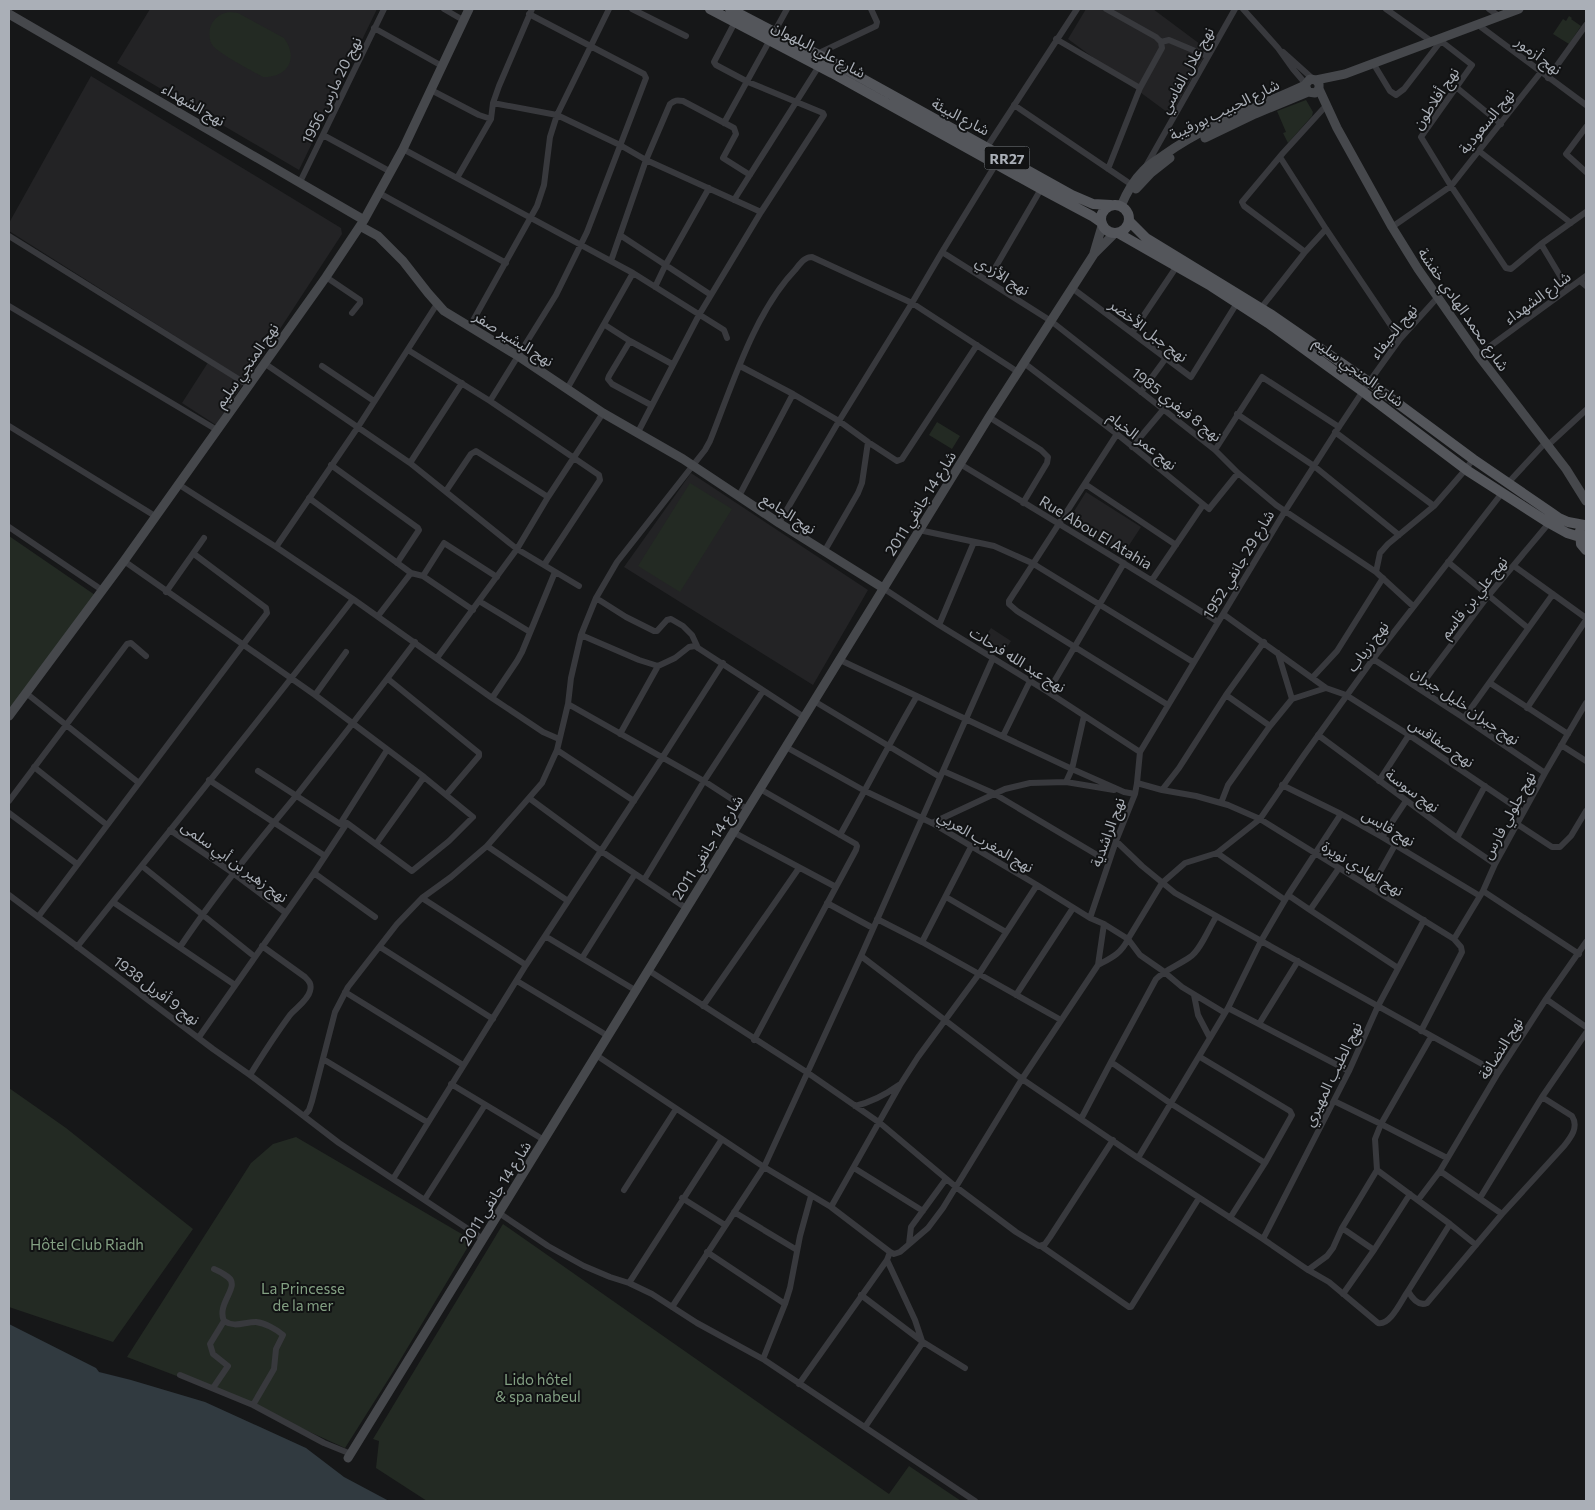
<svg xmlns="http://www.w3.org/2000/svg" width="1595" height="1510" viewBox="0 0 1595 1510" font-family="Commissioner,'Noto Sans Arabic',sans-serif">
	<rect width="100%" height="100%" fill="#161718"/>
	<path fill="#232325" d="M150 9H377L299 170 117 63Z
		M1086 9H1153L1208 50 1171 115 1068 39Z
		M91 76 341 228 342 234 246 381 9 231V223Z
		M209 361 243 384 216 425 182 403Z
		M691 473 868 590 813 685 624 567Z
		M1086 492 1141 527 1122 556 1068 521Z
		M991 628 1011 641 1002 655 982 642Z"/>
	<path fill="#232a23" d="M230 12 238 13 284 38C299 58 288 78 263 77 252 71 220 54 213 46 209 41 209 34 210 28 213 18 221 13 230 12Z
		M1569 16 1572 18 1571 19 1581 26 1569 44 1553 34 1563 19 1566 21Z
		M1306 100 1313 112 1312 116 1288 143 1283 133 1286 132 1277 111Z
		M937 422 960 436 952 449 929 435Z
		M690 483 732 509 680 592 638 566Z
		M9 536 95 595 9 710Z
		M9 1088 66 1128 193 1229 113 1342 9 1307Z
		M296 1137 472 1240 393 1372 345 1448 242 1401 127 1357 251 1163 273 1144Z
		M503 1224 889 1494 909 1466 961 1501H427L376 1468 379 1441 373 1439Z"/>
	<path fill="#313a40" d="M9 1324 96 1368 99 1372 131 1380 205 1402 306 1448 344 1477 389 1501H9Z"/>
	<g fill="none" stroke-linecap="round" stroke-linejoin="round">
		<path stroke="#38393d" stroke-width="6" d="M444 9 463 20
			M632 9 686 36
			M1243 9 1278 48 1293 69 1305 83
			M1386 9 1431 41H1441L1472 65 1421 137 1451 186 1506 268 1511 269 1541 244 1586 212
			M1489 9 1499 16
			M1477 24 1586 105
			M374 28 442 66
			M1056 39 1140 88 1162 48 1161 42 1156 37 1106 9
			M1161 42 1169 40 1207 56
			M1283 52 1313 79
			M817 54 876 26 877 22 871 9
			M1373 63 1390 91 1396 95 1404 89 1441 41
			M1548 78 1586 25
			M1456 87 1501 124
			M431 90 479 115 491 119
			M493 103 557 115 620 145 646 160 761 212
			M1014 105 1132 185
			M724 123 787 9
			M1586 127 1566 154 1586 172
			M323 135 391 172
			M987 147 1077 9
			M403 149 633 273 724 330 727 338
			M1479 151 1571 223
			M1280 157 1326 229 1400 339
			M1146 166 1235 9
			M1108 169 1140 88
			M457 178 491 119 493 103 499 86 532 9
			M300 182 384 9
			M379 193 506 263
			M734 200 819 66
			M1392 227 1451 186 1541 72
			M620 235 711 295
			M9 236 248 385
			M1541 244 1568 289
			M942 252 1051 321 1215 450 1238 473 1276 505 1376 572 1413 606
			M1305 252 1244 206 1242 202 1283 153 1323 109
			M611 261 646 160 670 104C675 100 677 100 683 101L734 128 736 134 723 158 750 175
			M326 277 360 300V303L352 313
			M988 280 1041 189
			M1580 281 1586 286
			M655 287 665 266 709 188
			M1072 288 1191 377 1237 303
			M9 306 217 430
			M1261 308 1305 252 1326 229
			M605 325 630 341 672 364
			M470 326 537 206 544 185 550 137 557 115 609 9
			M1132 333 1177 266
			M630 341 609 376 608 379 612 384 651 405
			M408 350 490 401 599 475 600 480 544 565
			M1478 355 1586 276
			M264 363 410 463 517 549 579 586
			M1024 363 1117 434 1209 509 1238 473
			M322 366 374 401
			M740 366 793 394 839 421 868 442 897 461 902 459 977 345
			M567 389 633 273
			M1141 392 1166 358
			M490 401 556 295 587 232 646 78 644 74 529 14
			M1237 414 1314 466 1399 535
			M989 417 1041 450 1048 457 1047 463 1023 503
			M9 426 155 516
			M1335 432 1434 506
			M637 434 699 315 761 212 824 115 823 113 748 82 716 65 714 62 735 22
			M1117 434 1009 601V604L1017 611 1168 705
			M1547 446 1586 410
			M1132 447 1163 410
			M1215 450 1262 377 1339 427
			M410 463 462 383
			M960 464C1046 516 1133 568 1218 622
			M331 465 418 528 419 530 397 563
			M1508 483 1545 443
			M178 484 276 547 353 599 492 698 543 732 559 739
			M1085 484 1176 545
			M446 491 471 454 476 451 548 497
			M739 496 793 394
			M309 498 411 573 423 576 473 610
			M779 523 839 421 912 303 942 252 996 164
			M9 527 102 590
			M919 530 994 546 1032 563 1193 662
			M276 547 358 427 437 304
			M824 552 858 493 862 483 868 442
			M124 561 315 695 424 777 473 817 449 841 412 871 347 823 340 824 258 771
			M1448 562 1528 628
			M1514 566 1586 618
			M1376 572 1380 553 1388 544 1434 506 1466 469 1473 459
			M423 576 444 543 497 577
			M1152 580 1203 505
			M883 588 939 625 1048 692 1140 752
			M166 592 204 538
			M596 598 626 617 654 631H657L667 620 671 619 683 626 692 635 698 648
			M479 601 530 632
			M1223 614 1326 688 1346 695 1409 735 1523 812
			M378 616 411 573
			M939 625 974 542
			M581 635 639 660 658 666 675 658 689 647 695 646 804 717
			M1278 653 1292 699
			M437 658 517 549 548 497 603 413
			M1373 659 1464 718 1545 773
			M840 660 1072 769 1124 792 1135 794
			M1312 678 1337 651 1383 578
			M388 679 479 753V756L446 795
			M1490 683 1568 734
			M1419 688 1488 596 1549 523
			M1048 692 1124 563
			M26 693 139 783
			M315 695 346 652
			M1226 695 1270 726 1292 699 1326 688
			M492 698 517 661 522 652 555 572
			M814 701 940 777
			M568 704 704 781 747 809
			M1527 708 1586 620
			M1464 718 1553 594
			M620 734 658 666
			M1318 735 1457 838 1495 864
			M1003 736 1030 681
			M1561 745 1586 761
			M786 747 865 791 932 823 1037 885 1090 918 1104 924 1128 939 1140 955 1163 971 1182 987 1225 1013
			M557 750 634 801
			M34 767 107 825
			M943 771 993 793 1109 862
			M209 780 325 856
			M1379 781 1409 735
			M1066 782 1072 769 1084 716
			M1137 783 1162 790 1196 796 1228 805 1260 819 1454 939 1461 947 1462 952 1421 1031
			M1282 785 1341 814 1382 837 1480 896
			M1162 790 1179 768 1226 695 1264 642
			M529 798 601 851 686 908
			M9 801 127 644 131 643 146 656
			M1221 803 1228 785 1270 726
			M9 813 77 864
			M932 823 1005 789 1030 783 1066 782 1114 790
			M340 824 387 750
			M1517 824 1552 847H1560L1571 836 1586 811
			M170 830 233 873 286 913
			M733 832 836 887 856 850 857 846 856 844 760 789
			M840 835C866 789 890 742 917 696
			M1382 837 1406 801
			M1457 838 1485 786
			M1116 841 1142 866 1175 893 1498 1073
			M376 844 424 777
			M487 846 568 901
			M1217 853 1285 900
			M142 866 255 957
			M1339 868 1310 910 1398 968
			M314 873 375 917
			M644 880 704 781 763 691
			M1371 888 1395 845
			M1483 891 1579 954
			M9 895 213 1049 250 1075 339 1143 483 1239
			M1288 895 1310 910
			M946 897 1006 932
			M422 898 526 965
			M113 902 235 985
			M827 903 873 928
			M38 917 267 613 266 608 194 554
			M1090 918 1116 841 1135 794 1137 783 1140 752 1285 511 1339 427 1369 382 1400 339 1437 298
			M877 919 922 942 1061 1020
			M545 936 635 990
			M1454 939 1483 891 1495 864 1545 773 1586 703
			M922 942 971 847
			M77 947C169 831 263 716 353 599
			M180 947C215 895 255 845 296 796 336 745 376 694 415 642
			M380 947 493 1019
			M861 956 1022 1079 1138 1158 1263 1239 1308 1270 1329 1282 1378 1323C1390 1326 1401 1301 1408 1291
			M582 958 635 874
			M1098 965 1104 924
			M648 970 808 1073 880 1123 956 1187 1016 1232 1039 1246 1045 1244 1050 1237 1113 1140
			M517 981 608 1036
			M345 992 463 1065
			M1016 995 1073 908
			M1194 995 1198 1015 1210 1038
			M1546 999 1586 1027
			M703 1006 799 868
			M1228 1008 1349 1071
			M1259 1024 1298 961
			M199 1037 314 873 347 823
			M1431 1037 1381 1124 1447 1158
			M754 1040 836 887
			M596 1055 764 1167 831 1207 890 1252 894 1254 900 1252 928 1228 943 1208 1022 1079 1098 965C1111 958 1121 954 1128 939L1162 883 1185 863 1217 853 1260 819 1304 755 1373 659 1502 493
			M1200 1057 1290 1111 1292 1115 1265 1163 1230 1218
			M323 1059 427 1122
			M1111 1062 1156 979C1166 969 1179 965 1190 957 1200 951 1209 928 1216 917
			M250 1075C263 1054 276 1034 290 1015 296 1008 308 1000 310 991 312 984 309 981 305 977L262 946
			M451 1084 544 1140
			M1334 1101 1381 1124 1375 1139 1377 1170 1450 1224 1476 1245
			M855 1106C872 1102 885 1095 899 1085
			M304 1116 309 1110 312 1101 335 1012 348 987 397 924 422 898 451 877 487 846 542 783 557 750 568 704 571 678 581 635 596 598 617 562 705 450 710 441C732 386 754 313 795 270 800 264 804 257 812 257L912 303 1018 372
			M1081 1119 1111 1062 1170 1103 1265 1163
			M1138 1158 1228 1008 1261 941 1288 895 1341 814
			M854 1168 923 1211
			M1440 1171 1498 1073 1546 999 1586 942
			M393 1179 526 965 662 758 723 663
			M624 1190 676 1109
			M682 1198 725 1225
			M1480 1198 1542 1097 1586 1033
			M425 1199 485 1105
			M1418 1200 1440 1171 1502 1214 1564 1146C1571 1137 1579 1127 1572 1116L1542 1097
			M831 1207 900 1085 918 1057 979 974 1037 885
			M734 1212 797 1250
			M499 1213 548 1246 584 1266 610 1277 629 1283 652 1294 697 1323 763 1359 975 1501
			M1450 1224 1408 1291C1412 1298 1418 1307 1427 1303L1502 1214
			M1263 1239 1349 1071 1378 1006 1424 920
			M909 1244 911 1227 946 1179
			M1041 1246 1129 1307H1131L1199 1198
			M1374 1250 1342 1228 1377 1170
			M707 1252 785 1304
			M887 1260 915 1320 922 1341
			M1308 1270 1327 1256 1333 1248 1342 1228
			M629 1283 722 1139
			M1343 1294 1374 1250 1410 1194
			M861 1295 923 1342 965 1368
			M672 1307 764 1167 861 956 993 658
			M224 1321C235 1328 244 1322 256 1322 265 1323 276 1329 283 1335L276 1349 274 1369 253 1405
			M763 1359 785 1304 790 1288 800 1236 811 1196
			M180 1375 253 1405 324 1443 351 1454
			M799 1384 887 1260 890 1252
			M213 1388 228 1366 213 1354 210 1344 224 1321C216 1303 241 1287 228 1277 224 1274 219 1271 214 1269
			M865 1427 923 1342"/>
		<path stroke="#46484c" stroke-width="9" d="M9 14 364 220
			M1316 80 1319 84V89L1315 93 1308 92 1305 85 1310 79 1316 80 1345 74 1519 9
			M1319 89 1337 128 1392 227 1418 269 1478 355 1566 469 1586 501
			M1205 138 1255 114 1308 92
			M1136 189 1151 173 1170 158
			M1121 206C1126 194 1133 181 1143 171 1149 164 1157 160 1164 155 1207 124 1258 107 1305 85
			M360 226 378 236 403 261 428 293 444 311 518 356 603 413 683 459 779 523 883 588
			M1094 253 1102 226
			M9 716 124 561 326 277 364 220 403 149 469 9
			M348 1458 989 417 1094 254 1115 233"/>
		<path stroke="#54565b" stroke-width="10" d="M710 9 832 73 1041 189 1092 216 1102 223
			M730 9 838 65 1072 195 1093 204 1111 205
			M1101 219a14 14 0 1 1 28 0a14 14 0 1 1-28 0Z
			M1129 221 1146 238 1272 315 1369 382 1473 459 1559 518 1568 522 1584 525
			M1118 233 1211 286 1268 323 1362 391 1468 471 1549 523 1567 533 1580 537
			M1580 531 1581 544 1586 550"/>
	</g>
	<g text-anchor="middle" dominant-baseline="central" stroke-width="4" stroke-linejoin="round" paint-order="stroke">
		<rect fill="#111213" stroke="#7c8086" stroke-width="1" x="984.5" y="146.5" width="45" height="23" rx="4"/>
		<g font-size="14" font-weight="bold" fill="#aaafb7">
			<text x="1007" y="158">RR27</text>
		</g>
		<g font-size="15" fill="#aaafb7" stroke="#111213">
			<text transform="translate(819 49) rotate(28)">شارع علي البلهوان</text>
			<text transform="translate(1539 55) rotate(37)">نهج أزمور</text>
			<text transform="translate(1186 70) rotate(-61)">نهج علال الفاسي</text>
			<text transform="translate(331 90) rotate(-64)">نهج 20 مارس 1956</text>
			<text transform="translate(1435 98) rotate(-56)">نهج أفلاطون</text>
			<text transform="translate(194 104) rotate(30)">نهج الشهداء</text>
			<text transform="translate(1224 109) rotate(-26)">شارع الحبيب بورقيبة</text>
			<text transform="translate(961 116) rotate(28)">شارع البيئة</text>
			<text transform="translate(1486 121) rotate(-51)">نهج السعودية</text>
			<text transform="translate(1003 275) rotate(32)">نهج الأزدي</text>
			<text transform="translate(1537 297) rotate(-36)">شارع الشهداء</text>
			<text transform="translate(1464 309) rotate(55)">شارع محمد الهادي خفشة</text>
			<text transform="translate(1149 330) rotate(37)">نهج جبل الأخضر</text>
			<text transform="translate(1393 331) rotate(-51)">نهج الحيفاء</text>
			<text transform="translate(514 338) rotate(32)">نهج البشير صفر</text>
			<text transform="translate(246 365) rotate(-55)">نهج المنجي سليم</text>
			<text transform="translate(1359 371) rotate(36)">شارع المنجي سليم</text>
			<text transform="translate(1177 404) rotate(38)">نهج 8 فيفري 1985</text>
			<text transform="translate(1143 440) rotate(39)">نهج عمر الخيام</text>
			<text transform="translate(920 503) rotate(-58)">شارع 14 جانفي 2011</text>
			<text transform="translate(789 513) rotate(33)">نهج الجامع</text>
			<text transform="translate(1096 532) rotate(31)">Rue Abou El Atahia</text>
			<text transform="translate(1238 564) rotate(-59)">شارع 29 جانفي 1952</text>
			<text transform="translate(1473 597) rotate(-52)">نهج علي بن قاسم</text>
			<text transform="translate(1367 646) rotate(-53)">نهج زرياب</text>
			<text transform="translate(1018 659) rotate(32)">نهج عبد الله فرحات</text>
			<text transform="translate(1466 705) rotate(34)">نهج جبران خليل جبران</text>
			<text transform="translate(1442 742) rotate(34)">نهج صفاقس</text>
			<text transform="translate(1413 790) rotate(36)">نهج سوسة</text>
			<text transform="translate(1508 815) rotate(-62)">نهج جلولي فارس</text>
			<text transform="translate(1389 827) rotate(30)">نهج قابس</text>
			<text transform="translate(1107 832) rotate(-70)">نهج الراشدية</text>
			<text transform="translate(986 841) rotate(30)">نهج المغرب العربي</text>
			<text transform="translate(707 847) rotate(-58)">شارع 14 جانفي 2011</text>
			<text transform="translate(235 861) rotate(36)">نهج زهير بن أبي سلمى</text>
			<text transform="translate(1363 868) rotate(31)">نهج الهادي نويرة</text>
			<text transform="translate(157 990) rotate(37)">نهج 9 أفريل 1938</text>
			<text transform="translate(1500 1048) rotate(-58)">نهج النضافة</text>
			<text transform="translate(1332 1074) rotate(-64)">نهج الطيب المهيري</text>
			<text transform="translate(495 1193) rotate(-58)">شارع 14 جانفي 2011</text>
		</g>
		<g font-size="15" fill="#83a083" stroke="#111213">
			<text x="87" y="1244">Hôtel Club Riadh</text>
			<text x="303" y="1288">La Princesse<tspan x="303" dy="17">de la mer</tspan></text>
			<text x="538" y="1379">Lido hôtel<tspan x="538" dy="17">&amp; spa nabeul</tspan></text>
		</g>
	</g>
	<rect width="1595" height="1510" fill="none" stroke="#aaafb7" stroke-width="20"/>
</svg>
